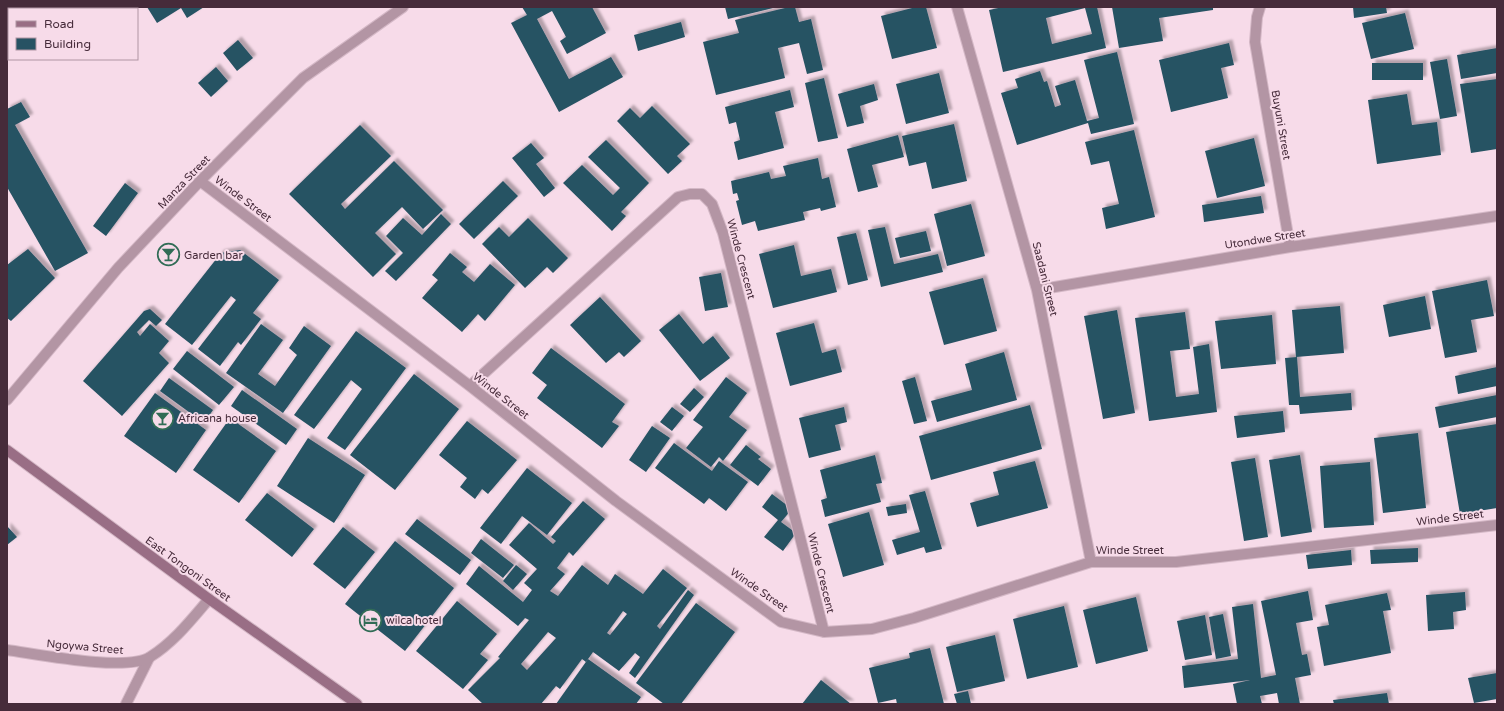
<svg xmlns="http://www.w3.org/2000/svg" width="1504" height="711" viewBox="0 0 1504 711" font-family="'Varela Round',sans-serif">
	<defs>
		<filter id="shadow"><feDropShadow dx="3.5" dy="-3.5" stdDeviation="1" flood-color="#0004"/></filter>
	</defs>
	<rect width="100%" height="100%" fill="#f7dbe9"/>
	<path fill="#275263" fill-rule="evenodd" filter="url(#shadow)" d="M147 7H204L187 18 181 8 157 23Z
		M522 7H592L606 33 567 54 560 41 566 37 552 11 537 19 569 79 611 57 623 77 559 112 511 23 527 15Z
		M725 7H773V8L728 19Z
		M789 7H795L799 22 811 19 823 70 807 74 799 43 778 48 785 78 716 95 703 42 739 33 735 20Z
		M916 7H926L937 48 892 59 881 16Z
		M1003 7H1097L1106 48 1003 72 989 10ZM1085 8 1092 34 1052 44 1046 18Z
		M1112 7H1213V10L1159 18 1163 41 1119 48Z
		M1353 7H1386L1387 13 1354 18Z
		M1405 13 1414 49 1371 59 1362 23Z
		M681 22 685 37 638 51 634 35Z
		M238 40 253 58 237 71 223 53Z
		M1229 43 1234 65 1221 68 1228 98 1171 112 1159 60Z
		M1497 48V73L1461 79 1457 55Z
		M1117 52 1134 124 1091 134 1088 123 1017 145 1001 93 1018 88 1015 79 1040 71 1044 82 1047 81 1055 107 1061 105 1055 86 1075 80 1087 121 1099 118 1084 60Z
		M1447 59 1457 116 1440 119 1430 62Z
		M1372 63H1423V80H1372Z
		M216 67 228 81 211 97 198 83Z
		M939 73 949 113 906 124 896 84Z
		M824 78 838 138 818 142 805 83Z
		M1497 79V149L1471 153 1460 84Z
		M874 84 878 100 860 106 864 123 847 127 838 94Z
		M790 90 794 107 775 112 784 148 738 160 734 142 740 140 736 122 729 124 725 107Z
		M1407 94 1412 125 1437 122 1441 155 1377 164 1368 100Z
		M21 102 30 117 15 125 88 253 55 271 7 187V109Z
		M652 106 690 144 677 156 682 161 668 174 617 121 630 108 640 118Z
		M954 124 967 181 932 189 926 162 909 166 902 136Z
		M360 125 391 156 341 204 345 209 394 161 443 210 423 229 402 207 375 233 396 254 373 277 289 194Z
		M1134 130 1155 217 1106 229 1102 208 1119 204 1109 161 1091 165 1085 142Z
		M898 135 904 157 872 165 878 187 858 192 847 149Z
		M1254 138 1265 186 1217 198 1205 151Z
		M606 140 649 183 621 212 626 216 612 231 563 183 582 165 613 195 620 188 588 157Z
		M531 143 544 158 536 164 555 188 544 197 512 158Z
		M818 158 822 179 829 177 836 207 821 211 820 208 803 212 805 220 758 231 755 221 742 225 736 201 739 200 737 193 733 194 731 181 769 172 771 179 786 176 783 166Z
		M503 181 518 196 474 239 459 224Z
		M125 183 138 193 106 236 93 226Z
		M1261 196 1264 213 1204 222 1202 205Z
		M971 204 985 256 947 266 934 214Z
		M441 214 451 224 396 281 385 271 403 253 386 236 403 218 422 235Z
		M528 218 568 258 553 273 547 267 525 288 482 244 499 227 509 237Z
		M885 227 894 264 938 254 943 272 881 287 868 230Z
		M926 231 931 251 900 258 895 238Z
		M856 233 868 280 848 285 837 237Z
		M794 245 801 276 831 269 837 292 773 308 759 254Z
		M28 249 55 278 11 321 7 318V265Z
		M240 250 279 280 253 313 261 319 241 345 238 342 220 366 198 349 236 300 231 296 192 345 165 324 221 253Z
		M450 253 467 267 462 272 474 282 490 264 515 285 485 321 478 314 462 332 422 298 438 280 432 275Z
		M721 273 728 307 705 311 699 277Z
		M983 278 997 331 944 345 929 292Z
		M1487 280 1494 316 1471 320 1477 352 1445 358 1432 291Z
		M1425 296 1431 329 1389 337 1383 305Z
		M600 297 641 341 624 357 619 352 606 363 570 325Z
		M1340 306 1344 353 1296 357 1292 310Z
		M150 309 162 320 156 326 149 320 137 332 140 336 150 324 169 341 159 353 169 363 122 416 83 381 144 311Z
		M1117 310 1135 413 1103 419 1084 316Z
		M1185 312 1190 349 1170 351 1176 397 1199 394 1193 347 1209 344 1217 412 1149 421 1135 318Z
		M679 314 703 344 713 336 730 358 700 381 659 330Z
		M1272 315 1276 364 1221 369 1215 321Z
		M814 323 822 353 836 349 842 372 790 386 776 333Z
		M261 324 283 340 258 374 275 386 297 355 289 348 304 326 331 346 283 413 226 373Z
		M356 331 406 368 345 450 327 438 362 389 351 380 314 429 294 415Z
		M551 348 625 404 612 422 619 426 602 448 537 398 547 385 532 373Z
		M187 351 234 387 219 405 173 369Z
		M1004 352 1017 400 937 422 931 401 972 390 965 364Z
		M1297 357 1300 397 1351 393 1352 410 1300 414 1299 405H1289L1285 358Z
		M1497 367V386L1458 394 1455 376Z
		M414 374 459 409 395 490 350 455Z
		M726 377 747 393 729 417 747 430 723 461 719 457 711 467 686 448 703 427 693 420Z
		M915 377 927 421 914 424 902 381Z
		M169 378 213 410 204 423 160 391Z
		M694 388 704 397 690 412 680 404Z
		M242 390 297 429 286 445 231 406Z
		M155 393 206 430 176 473 124 436Z
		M1497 395V417L1439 428 1435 407Z
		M1030 405 1042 449 931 480 919 436Z
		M672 407 684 416 672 431 660 422Z
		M844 407 847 422 835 425 841 450 809 458 799 418Z
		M1283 411 1285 432 1237 438 1234 416Z
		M230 418 276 451 239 503 193 470Z
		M467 421 517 460 488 494 482 489 475 499 460 487 467 478 439 455Z
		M1497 424V508L1460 514 1446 432Z
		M652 426 670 438 646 472 629 460Z
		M1418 433 1426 508 1383 513 1374 438Z
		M308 438 365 475 334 523 277 486Z
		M674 443 712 471 719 461 748 482 726 511 709 498 704 504 655 468Z
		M746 445 761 457 758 459 771 469 758 486 730 465Z
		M875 455 882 483 876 484 881 502 825 517 821 500 827 498 820 470Z
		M1300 455 1312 532 1281 537 1269 460Z
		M1255 458 1268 537 1244 541 1231 462Z
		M1035 461 1048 508 977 527 970 503 999 495 993 472Z
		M1370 462 1374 525 1324 528 1320 466Z
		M527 468 572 503 547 535 522 516 501 544 480 528Z
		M925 491 942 549 926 553 924 547 897 555 892 540 920 532 909 495Z
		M267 493 314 529 292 557 245 520Z
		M772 494 792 509 781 522 796 533 783 551 764 537 778 520 762 507Z
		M583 501 605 519 573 556 569 552 557 568 565 574 550 591 558 596 582 565 608 585 615 574 643 594 663 569 687 588 657 626 660 629 688 590 694 595 635 678 629 673 640 657 635 653 619 671 593 652 586 662 582 659 560 689 556 686 541 704H483L468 690 500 658 498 657 529 620 525 618 518 626 466 584 479 566 523 602 532 590 524 583 537 569 509 545 529 523 553 544 556 541 551 537ZM623 611 627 614 610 635 607 633ZM548 632 556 638 527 670 521 664Z
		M906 504 907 513 888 516 886 507Z
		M869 512 884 565 843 577 828 524Z
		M417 519 471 560 460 575 405 534Z
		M7 526 17 537 7 545Z
		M343 527 375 552 345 589 313 564Z
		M481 539 514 565 503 578 471 553Z
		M395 541 454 588 405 651 345 604Z
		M1418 548V562L1371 564 1370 550Z
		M1351 550 1352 565 1308 569 1306 555Z
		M516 565 527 574 513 590 503 581Z
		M1308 591 1313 620 1296 623 1302 655 1307 654 1311 675 1295 678 1300 704H1279L1277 693 1260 696 1262 704H1237L1233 684 1250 680 1184 688 1182 666 1238 659 1232 607 1253 604 1261 678 1276 675 1261 601Z
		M1465 592 1466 610 1453 612 1454 629 1428 631 1426 595Z
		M1387 593 1391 610 1383 611 1391 653 1324 666 1317 627 1329 625 1325 605Z
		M1136 597 1148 651 1096 664 1083 610Z
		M457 601 497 634 480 654 488 660 463 689 416 651Z
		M696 603 735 632 681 704H664L636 683Z
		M1064 606 1078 667 1027 679 1013 619Z
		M1223 614 1231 656 1216 659 1209 617Z
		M1205 615 1212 655 1185 660 1177 621Z
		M995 635 1005 681 957 692 946 647Z
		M930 648 944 704H897L896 699 878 703 869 668 910 658 909 653Z
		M588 659 641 697 636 704H556Z
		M1497 673V699L1474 703 1468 678Z
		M821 680 851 704H802Z
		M968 691 971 704H957L954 694Z
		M1387 693 1389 704H1334L1333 700Z"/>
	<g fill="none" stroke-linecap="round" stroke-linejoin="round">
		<defs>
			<path id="lane" d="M126 704 149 658"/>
			<path id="street" d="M957 7 1037 290 1091 562
				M1260 7 1257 17 1255 42 1290 247
				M200 181 470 386 616 501 781 622 824 632 872 629 914 618 1091 562H1176L1497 525
				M1037 290 1290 247 1497 216
				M470 386 678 197 690 194H702L712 204 723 233 824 632
				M7 400 118 268 200 181 303 78 403 7
				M7 650C37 654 126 672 150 657 174 642 191 620 209 599"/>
			<path id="secondary" d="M7 450 209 599 357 704"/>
		</defs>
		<use href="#lane" stroke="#d4b8c6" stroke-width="12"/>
		<use href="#street" stroke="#d4b8c6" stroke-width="12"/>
		<use href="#secondary" stroke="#d4b8c6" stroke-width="12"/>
		<use href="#lane" stroke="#b395a4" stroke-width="10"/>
		<use href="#street" stroke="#b395a4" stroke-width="10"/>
		<use href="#secondary" stroke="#996e85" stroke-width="10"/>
	</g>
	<defs>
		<symbol id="bar-ring" viewBox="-11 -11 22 22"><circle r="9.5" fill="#f7dbe9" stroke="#316c56" stroke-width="1.5"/><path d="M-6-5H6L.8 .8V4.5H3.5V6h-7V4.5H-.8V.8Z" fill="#316c56"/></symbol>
		<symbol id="hotel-ring" viewBox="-11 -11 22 22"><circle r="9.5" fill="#f7dbe9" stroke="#316c56" stroke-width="1.5"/><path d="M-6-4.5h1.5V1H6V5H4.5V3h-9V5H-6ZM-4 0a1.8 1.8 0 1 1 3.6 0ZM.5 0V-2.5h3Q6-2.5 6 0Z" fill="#316c56"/></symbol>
	</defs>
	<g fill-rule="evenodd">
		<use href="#bar-ring" x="156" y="242" width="25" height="25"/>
		<use href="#bar-ring" x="150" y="406" width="25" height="25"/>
		<use href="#hotel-ring" x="358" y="608" width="25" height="25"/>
	</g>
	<g text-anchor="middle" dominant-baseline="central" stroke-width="4" stroke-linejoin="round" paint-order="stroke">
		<g font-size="11" fill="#462b3a" stroke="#f7dbe9">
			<text transform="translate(1281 125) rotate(80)">Buyuni Street</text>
			<text transform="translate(184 182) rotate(-46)">Manza Street</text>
			<text transform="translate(243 199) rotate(37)">Winde Street</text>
			<text transform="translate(1265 239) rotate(-9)">Utondwe Street</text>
			<text transform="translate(741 259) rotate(75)">Winde Crescent</text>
			<text transform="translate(1045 279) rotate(76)">Saadani Street</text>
			<text transform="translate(501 396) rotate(38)">Winde Street</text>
			<text transform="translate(1450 518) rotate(-7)">Winde Street</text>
			<text x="1130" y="550">Winde Street</text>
			<text transform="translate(188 569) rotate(36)">East Tongoni Street</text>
			<text transform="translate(821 573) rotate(76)">Winde Crescent</text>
			<text transform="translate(759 590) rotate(35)">Winde Street</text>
			<text transform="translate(85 647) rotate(5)">Ngoywa Street</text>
		</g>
		<g font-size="11" fill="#462b3a" stroke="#f7dbe9" text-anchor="start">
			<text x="184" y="255">Garden bar</text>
			<text x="178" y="418">Africana house</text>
			<text x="386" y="620">wilca hotel</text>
		</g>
	</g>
	<rect width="1504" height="711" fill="none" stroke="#462b3a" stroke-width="16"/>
	<rect x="8" y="8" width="130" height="52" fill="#f7dbe9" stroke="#b095a3"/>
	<rect x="16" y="21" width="20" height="6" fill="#996e85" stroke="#b095a3"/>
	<text x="44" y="28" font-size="12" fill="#462b3a">Road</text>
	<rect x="16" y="38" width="20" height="12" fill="#275263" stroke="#b095a3"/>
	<text x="44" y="48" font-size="12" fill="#462b3a">Building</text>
</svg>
